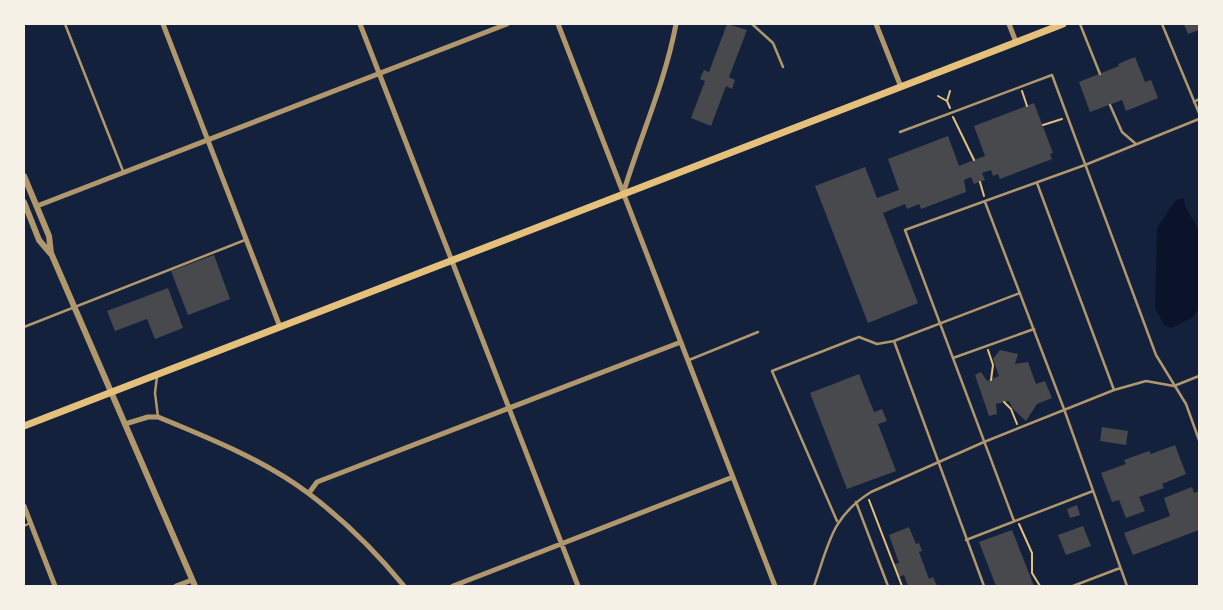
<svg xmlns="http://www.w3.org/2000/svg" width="1223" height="610" viewBox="0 0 1223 610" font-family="Commissioner,sans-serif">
	<rect width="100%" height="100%" fill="#14213d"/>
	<path fill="#0b132b" d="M1184 198C1184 211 1196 219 1199 233 1203 252 1199 287 1199 308L1193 317 1172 328 1164 325 1155 308 1157 228 1176 200Z"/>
	<path fill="#48494c" d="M727 24 747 30 729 77 735 80 732 89 726 86 711 126 691 118 705 81 700 79 704 70 709 72Z
		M1184 24H1199V30L1188 34Z
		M1135 57 1145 82 1151 80 1158 98 1126 111 1122 100 1090 112 1079 82 1119 66 1118 64Z
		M1034 103 1053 153 1050 154 1052 159 1000 179 998 174 993 176 991 170 982 173 985 180 974 184 971 177 964 180 966 192 921 209 919 204 907 209 905 204 883 213 918 303 868 323 815 186 865 167 877 198 899 190 888 159 948 136 959 166 974 160 985 156 974 126Z
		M214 255 230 299 188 315 171 271Z
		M168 288 183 328 155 339 147 319 115 331 107 311Z
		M1000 350 1018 354 1015 364 1028 362 1036 384 1045 381 1052 398 1037 404 1026 421 1013 409 1009 401 996 404 997 414 989 416 975 375 981 372 987 381 999 376 993 359Z
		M859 374 874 412 882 409 887 421 878 424 896 471 847 489 810 393Z
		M1102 427 1128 431 1126 445 1100 441Z
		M1175 445 1186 474 1162 484 1164 488 1139 497 1145 511 1126 518 1119 500 1112 502 1101 473 1126 464 1124 460 1149 451 1151 454Z
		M1192 487 1194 493 1199 491V530L1133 555 1124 533 1170 516 1164 498Z
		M1077 505 1080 515 1070 518 1067 509Z
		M1083 526 1091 546 1066 555 1058 535Z
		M909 527 916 544 919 543 922 551 919 552 929 579 933 577 937 586H908L904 575 899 577 894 564 899 563 889 535Z
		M1012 530 1034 586H996L979 542Z"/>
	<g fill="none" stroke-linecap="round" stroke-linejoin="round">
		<path stroke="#e5c07b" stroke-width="2" d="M950 91 947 101 950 108
			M1022 91 1027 106
			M938 96 947 101
			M953 117 974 160
			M1043 125 1062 119
			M980 182 984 196
			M988 350 993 365 991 380
			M1004 402 1011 409 1017 424
			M869 500 902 586
			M1019 524 1032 553V573L1040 586"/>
		<path stroke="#b1986c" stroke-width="2.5" d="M65 24 123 171
			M752 24 773 43 783 67
			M1080 24 1100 74
			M1162 24 1199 113
			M1194 102 1199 99
			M1110 105 1122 132 1136 144
			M900 132 1052 75 1156 355 1186 404 1199 440
			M1037 183 1114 390
			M985 202 1064 409 1127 586
			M24 327 245 240
			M894 341 984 586
			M953 358 1034 329
			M689 360 758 332
			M157 376 155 393 158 417
			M856 502 888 586
			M837 521 772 371 859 337 877 344 894 341 1020 293
			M1014 521 905 230 1085 165 1199 119
			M24 526 30 523
			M966 540 1093 491
			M814 586C829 544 831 517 871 492L984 442 1114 390 1146 381 1174 386 1199 376
			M1073 586 1120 568"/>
		<path stroke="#b1986c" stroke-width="5" d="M163 24 280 327
			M360 24 578 586
			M558 24 775 586
			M876 24 901 87
			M1009 24 1016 42
			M623 194C640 137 665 83 676 24
			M37 206 507 24
			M125 424 148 417H158C209 438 264 460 308 493 344 520 376 552 404 586
			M309 493 317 482 681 342
			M24 506 55 586
			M176 586 192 580
			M453 586 733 477"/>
		<path stroke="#b1986c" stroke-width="6" d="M24 176 49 236 51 253 195 586
			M24 202 39 240 50 253"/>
		<path stroke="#e5c07b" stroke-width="7" d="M24 426 1063 24"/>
	</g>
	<rect width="1223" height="610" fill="none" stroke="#f6f1e7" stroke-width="50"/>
</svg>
